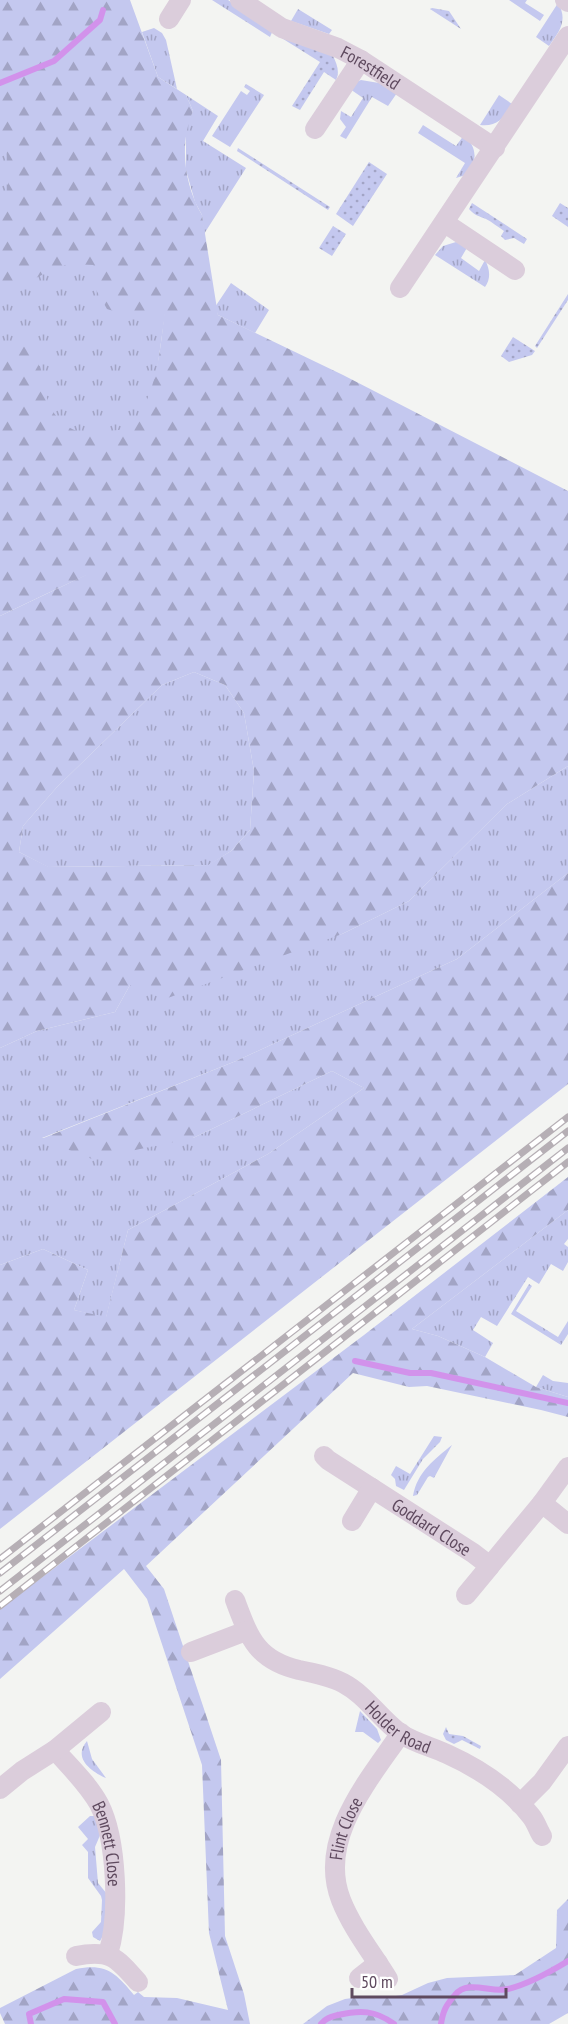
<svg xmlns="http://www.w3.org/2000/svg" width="568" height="2024" viewBox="0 0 568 2024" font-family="'PT Sans Narrow',sans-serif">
	<defs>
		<pattern id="grass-tufts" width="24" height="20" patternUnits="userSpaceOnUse" patternTransform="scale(1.5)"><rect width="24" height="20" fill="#c4c8ef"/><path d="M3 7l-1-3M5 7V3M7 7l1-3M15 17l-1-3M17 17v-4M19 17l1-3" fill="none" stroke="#a2a4c5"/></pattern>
		<pattern id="forest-firs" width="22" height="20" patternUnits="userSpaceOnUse" patternTransform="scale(1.5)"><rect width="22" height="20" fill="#c4c8ef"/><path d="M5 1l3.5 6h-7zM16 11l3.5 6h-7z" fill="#a2a4c5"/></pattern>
		<pattern id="garden-dots" width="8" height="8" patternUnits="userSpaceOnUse" patternTransform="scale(1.5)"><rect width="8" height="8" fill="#c4c8ef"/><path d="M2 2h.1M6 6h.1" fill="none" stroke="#a2a4c5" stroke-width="1.8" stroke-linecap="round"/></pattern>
	</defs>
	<rect width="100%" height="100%" fill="#f3f4f2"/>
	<path fill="url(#grass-tufts)" d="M0 0 166 307 131 553 0 616Z
		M212 0H228L273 30 270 37Z
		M509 0H527L525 3 544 15 540 21Z
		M558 3C568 20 560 31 549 46L536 37Z
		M298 9 332 30 329 34 291 21Z
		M154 28 162 33 166 40 177 89 158 77 142 32Z
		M361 80 379 83 397 93 388 106 372 97 346 139 340 136 346 127 340 119 341 111 351 117 363 98 350 89 356 82Z
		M246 84 264 95 230 147 212 136 241 91 247 95 250 91 244 87Z
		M186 95 218 116 203 141 246 168 204 234 202 215 195 202 186 170V126L193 111Z
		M499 95 512 104C504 118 497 127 480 125Z
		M423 125 456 146 464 135C477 147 477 159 469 174L456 178 465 163 418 133Z
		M456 242 468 246 461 258 479 271 485 260C490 269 491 279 485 287L435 255 443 246Z
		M231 283 269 310 255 333 218 315 215 307Z
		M194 672 225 685 244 713 254 771 250 830 231 851 209 865 48 867 19 852 23 826 57 787 162 685Z
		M568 766V873L457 959 236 1061 42 1138H193L332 1071 364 1088 268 1154 128 1230 106 1318 74 1310 88 1270 43 1249 0 1265V1048L37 1031 115 1012 130 985 342 934 409 901 507 804Z
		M568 1210V1239L564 1244 568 1247V1262L563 1271 551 1264 539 1284 528 1277 497 1326 481 1317 473 1330 493 1343 485 1357 438 1336 412 1329Z
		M529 1284 532 1286 516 1311 558 1337 568 1321V1334L561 1345 511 1314Z
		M543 1375 553 1381 568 1383V1397L536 1387Z
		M434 1436 442 1437 440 1442 423 1459 404 1490 396 1486 395 1479 391 1475 396 1466 410 1474Z
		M452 1445 434 1478 430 1476 428 1477 417 1495 413 1496C417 1472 435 1459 452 1445Z
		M360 1711 377 1729 381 1740 378 1743 363 1732H355Z
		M87 1741 92 1759 106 1778C92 1772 72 1758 87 1741Z
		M90 1816H96L101 1833 95 1847 98 1883 107 1894 104 1934 100 1941 93 1937 92 1932 101 1922 102 1900 101 1896 88 1878V1852L82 1845 88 1839 78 1827Z"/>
	<path fill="url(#forest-firs)" fill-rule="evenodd" d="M0 0H130L158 77 186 95 193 111C179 144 184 184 202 215L218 315 343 375 568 491V766L507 804 409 901 342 934 165 999 130 985 115 1012 37 1031 0 1048V616L88 574 0 615V347L13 343C18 345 26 346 30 350 45 363 40 397 57 417 69 431 85 436 102 432 109 431 119 431 125 428 157 409 161 342 165 308L140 320 107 309 95 288 94 265 69 264 55 268 0 297V207C13 193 10 150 0 135ZM194 672 225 685 244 713 254 771 250 830 231 851 208 865 49 867 19 852 23 826 57 787 162 685Z
		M568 873V1084L0 1529V1265L43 1249 88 1270 74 1310 106 1317 128 1230 268 1154 364 1088 332 1071 193 1138 92 1159 41 1139 236 1061 457 959Z
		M568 1177V1210L412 1329 438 1336 485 1357 536 1387 568 1397V1417L541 1410 427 1386 409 1387 353 1373 146 1566 164 1589 221 1760 225 1936 244 1994 250 2024H5L0 2013V2008L76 1969C106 1963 116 1973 134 1995L138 1992 144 1997 177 1998 228 2010 209 1933 202 1765 147 1599 124 1569 0 1679V1609L364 1335Z
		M568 1899V2013L549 2024H303L327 2006 345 1999 367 1996 383 1998 402 1995 428 1983 447 1978 515 1975 556 1948 557 1910Z"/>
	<path fill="url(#garden-dots)" d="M432 8 449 11 461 29 430 9Z
		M280 37 333 56C337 64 340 72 336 80L324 72 300 110 292 106 320 62Z
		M238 148 330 207 328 210 237 151Z
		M369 162 387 174 353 226 336 214Z
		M472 203 527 239 524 244 514 238 505 240 501 236 504 231C498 227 492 222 486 219 479 216 475 216 469 209Z
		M560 203 568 208V227L552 216Z
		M333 226 346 234 332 256 319 248Z
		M568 294V300L537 348 535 346Z
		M513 337 535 351 532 355 509 362 501 356Z
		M446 1727 449 1734 463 1736 481 1746 480 1749 462 1740 454 1744 446 1740 443 1734Z"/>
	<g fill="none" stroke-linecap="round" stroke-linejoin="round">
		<path stroke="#d292eb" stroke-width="6" d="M0 83 54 61 100 20 103 10
			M355 1361 410 1373H431L568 1403
			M31 2024 29 2014 64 1999 103 2002 115 2024
			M321 2024C326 2018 331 2017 338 2015 360 2010 375 2010 394 2024
			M441 2024C443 2011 446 2005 455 1995 468 1979 490 1993 508 1989 529 1984 550 1972 568 1961"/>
		<g stroke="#dbcddb" stroke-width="20">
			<path id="s1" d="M240 0 282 28 338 48 361 60 495 148"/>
			<path d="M565 0 568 2"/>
			<path d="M169 19 181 0"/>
			<path d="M315 129 361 60"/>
			<path d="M445 223 515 270"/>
			<path d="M400 288 568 36"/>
			<path id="s2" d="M324 1456 328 1460 473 1553 490 1566 542 1503 568 1524"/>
			<path d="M542 1503 568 1467"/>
			<path d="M352 1521 372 1488"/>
			<path d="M466 1595 490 1566"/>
			<path id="s3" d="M235 1600C249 1637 256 1660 299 1670 314 1673 329 1676 343 1683 366 1695 380 1719 401 1734 415 1743 432 1747 447 1754 478 1768 510 1789 531 1816 536 1822 538 1830 542 1836"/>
			<path d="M191 1652 246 1631"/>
			<path id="s4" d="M55 1750C70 1767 88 1784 99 1804 117 1839 120 1916 108 1954"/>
			<path d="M0 1789 22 1771 55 1750 101 1712"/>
			<path d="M520 1804 542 1782 568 1746"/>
			<path d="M76 1956C110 1949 117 1958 138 1982"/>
			<path d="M359 1978 378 1963"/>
			<path id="s5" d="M388 1979C372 1953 352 1928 341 1900 317 1839 369 1780 401 1733"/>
		</g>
		<defs>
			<path id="rail" d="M0 1559 568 1117
				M0 1573 568 1131
				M0 1591 568 1148
				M0 1606 568 1162"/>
		</defs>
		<use href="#rail" stroke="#b6afb5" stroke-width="7"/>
		<use href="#rail" stroke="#fff" stroke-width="4.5" stroke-dasharray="14" stroke-linecap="butt"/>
	</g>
	<g text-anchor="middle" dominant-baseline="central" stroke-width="6" stroke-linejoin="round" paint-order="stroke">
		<g font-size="18" fill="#5f4a5f" stroke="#fff">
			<text stroke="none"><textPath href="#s1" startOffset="148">Forestfield</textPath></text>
			<text stroke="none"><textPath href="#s2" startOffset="129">Goddard Close</textPath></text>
			<text stroke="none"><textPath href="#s3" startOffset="218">Holder Road</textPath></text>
			<text stroke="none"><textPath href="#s5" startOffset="166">Flint Close</textPath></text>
			<text stroke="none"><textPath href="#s4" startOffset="111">Bennett Close</textPath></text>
		</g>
	</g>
	<path d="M352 1988v9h154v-9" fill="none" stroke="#5f4a5f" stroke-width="3"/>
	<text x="361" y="1988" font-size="18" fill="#5f4a5f" stroke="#ffffff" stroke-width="4.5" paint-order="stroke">50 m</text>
</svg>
